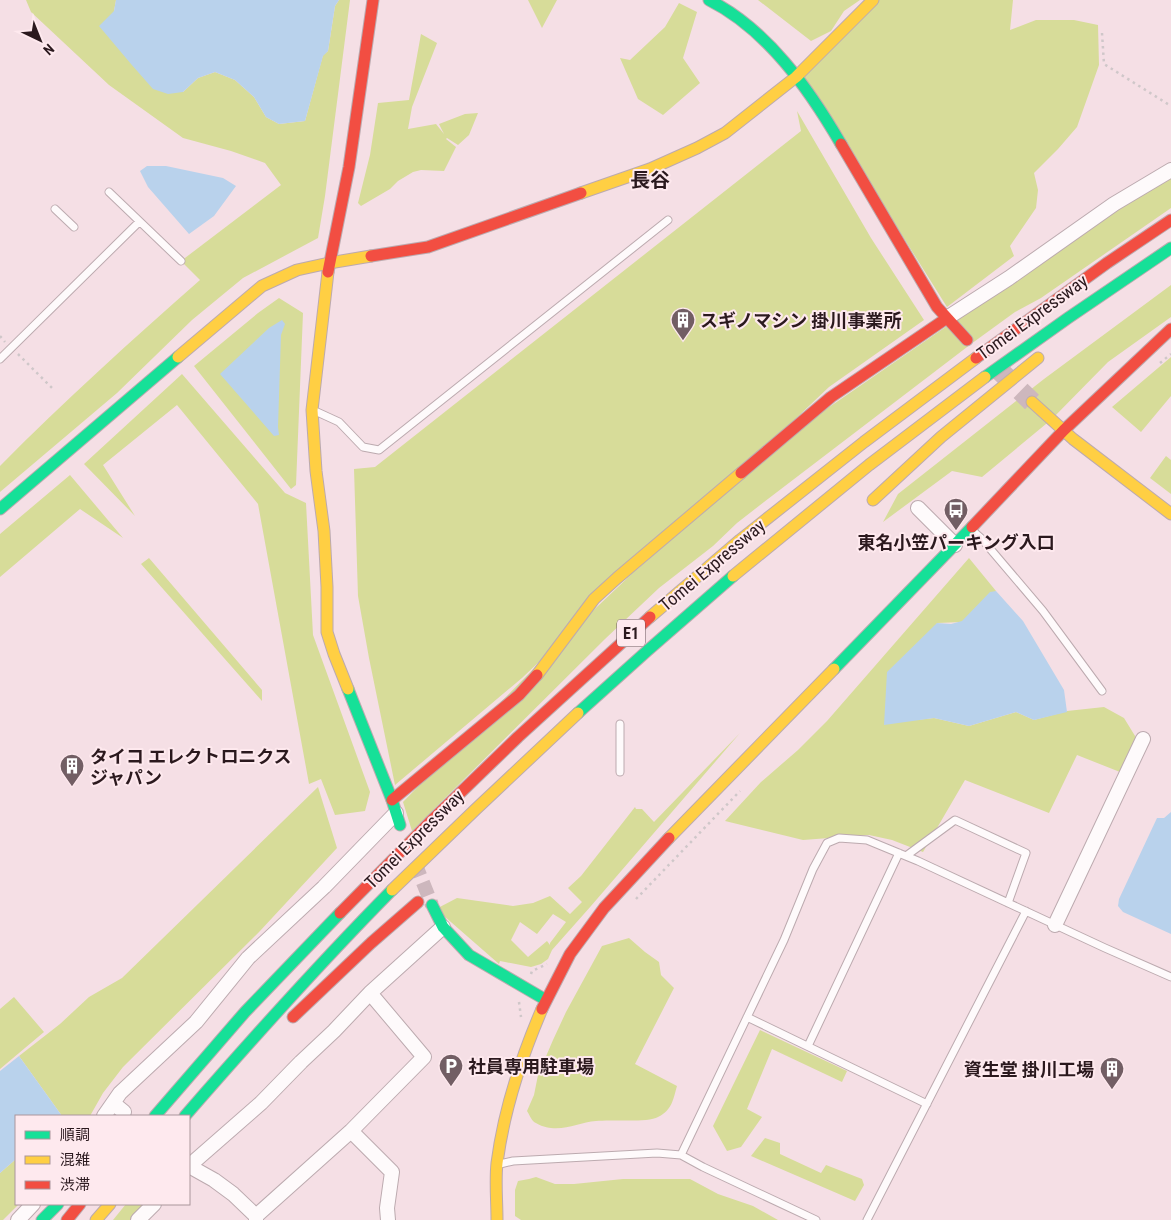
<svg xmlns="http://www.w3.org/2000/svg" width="1171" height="1220" viewBox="0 0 1171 1220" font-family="'Roboto Condensed','Noto Sans JP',sans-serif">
	<rect width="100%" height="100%" fill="#f5dfe5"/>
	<path fill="#d7dc99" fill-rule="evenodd" d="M26 0H116L114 11 183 92 198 78 215 72 235 80 254 97 266 117 279 124 305 121 323 55 328 51 335 6 339 0H350L325 196 318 238 243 278 192 320 117 393 0 492V466C64 401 132 340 200 280L181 261 281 185 265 163 231 151 183 138 109 85 31 12Z
		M528 0H557L542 28Z
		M758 0H860L844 11 831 31 811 41Z
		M879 0H1013L1010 30 1036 20H1074L1098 25 1099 65 1077 127 1058 149 1034 173 1038 190 1036 208 1010 246 1014 256 947 307 803 77Z
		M679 3 697 12 683 58 700 83 663 115 638 99 620 58 630 60 665 27Z
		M421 34 437 43 412 107 408 129 436 124 444 134 439 124 465 114 478 113 469 135 458 145 447 138 446 139 456 147 444 171 421 170 413 172 398 181 390 189 361 206 358 203 370 155 378 103 409 100Z
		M797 111 871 238 924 320 829 387 522 678 395 785 369 658 358 596 354 469 375 467 801 131Z
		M1171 170V208L1041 298 1015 312 971 344 764 502 737 523 713 546 659 588 605 639 412 831 403 802 598 603 809 421 1030 269 1066 246 1113 210Z
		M1171 285V317L1108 362 1052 419 982 477 952 471 883 522 898 494 1044 379Z
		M279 298 303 313 296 485 291 489 194 366 258 313Z
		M1171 357V396L1141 432 1112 407Z
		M182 374 285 493 306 503 313 635 370 792 365 811 335 815 321 779 309 784 258 504 177 405 103 465 135 516 84 464Z
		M1166 456 1171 460V494L1150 478Z
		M70 475 123 538 80 509 0 577V534Z
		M149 558 262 690V701L141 564Z
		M969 558 996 591 962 622 937 623 916 720 934 718 969 726 1016 712 1034 720 1067 711 1104 707 1124 718 1140 744 1125 774 1077 755 1049 813 965 780 923 852 892 840 869 835 803 840 725 821 761 782 798 750 827 721Z
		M740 733 591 906 552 950 548 959 541 964 531 967 500 961 499 964 436 909 457 898 513 906 533 903 550 896 570 914 582 902 568 888 581 876 635 807 636 809H642L654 822ZM553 914 566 922 550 943V945L547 941 528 957 511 940 520 922 537 934Z
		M318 787 337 848 260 931 123 1067 103 1093 90 1116H62L19 1056 60 1024 89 997 122 978Z
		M629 938 645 952 659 962 661 975 674 988 635 1064 677 1086C673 1100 672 1110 658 1117 648 1123 610 1119 596 1121 581 1122 567 1130 551 1128 546 1128 536 1124 533 1121 531 1119 529 1114 527 1111L534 1095 538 1075 553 1040 566 1012 602 946Z
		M14 997 44 1032 0 1069V1009Z
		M760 1030 847 1071 842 1082 772 1049 747 1109 762 1117 741 1147 727 1151 713 1126Z
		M765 1138 780 1143V1154L821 1173 826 1165 862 1179 864 1185 855 1201 751 1156Z
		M16 1159V1204H19L3 1220H0V1173Z
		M536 1177 555 1184H574L623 1179H690L718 1194 753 1206 778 1220H521L515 1216V1190L518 1181 529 1179Z
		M126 1204H146L130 1220H113Z"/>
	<path fill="#b9d2ec" d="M116 0H339L335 6 328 51 323 56 305 121 279 124 266 117 254 97 235 80 215 72 198 78 183 92 168 94 153 89 131 64 99 26 114 11Z
		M147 166H166L223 178 236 186 214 216 189 234 148 187 140 171Z
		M282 320 285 324 281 335 278 427 279 435 274 436 220 374 269 328Z
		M996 591 1023 621 1064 690 1067 712 1034 720 1016 712 969 726 934 718 884 725 887 672 937 623 951 624 962 621 990 592Z
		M1171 812V934L1123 912 1118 906 1119 899 1157 818H1164Z
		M19 1056 62 1116H16V1159L0 1173V1071Z"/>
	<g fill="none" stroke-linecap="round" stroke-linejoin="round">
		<path stroke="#cdb7bd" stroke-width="14" stroke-dasharray="14 7" stroke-linecap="butt" d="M415 863 432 905"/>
		<path stroke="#cdb7bd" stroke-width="20" stroke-dasharray="20 10" stroke-linecap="butt" d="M999 370 1032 402"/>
		<defs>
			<path id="lane" d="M109 192 181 261
				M55 209 74 227
				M0 359 139 222
				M315 411 339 422 363 447 379 450 668 220
				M972 530 981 538 1043 611 1102 691
				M620 724V772
				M906 856 955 820 1026 853 1008 903
				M747 1017 927 1104
				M808 1046 899 853
				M681 1155 784 940 813 869 827 843 839 838 867 840 918 861 1105 948 1171 977
				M500 1164 513 1161 657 1153 681 1155 703 1167 816 1220
				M867 1220 1026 911"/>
			<path id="street" d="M947 318 1009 278 1114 204 1171 170
				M918 508 955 545
				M1055 925 1143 739
				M113 1103 124 1112
				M104 1116 120 1093 196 1022 248 958 324 887 396 813
				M351 1131 392 1172 387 1208 388 1220
				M189 1166 261 1103 301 1062 334 1031 370 993 443 927
				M189 1166 214 1180 233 1194 256 1216V1220
				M256 1216 351 1131 424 1057 370 993
				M18 1220 33 1204
				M138 1220 154 1204"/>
			<path id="fast" d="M709 0C767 29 809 89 841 144
				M985 377 1068 318 1171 248
				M0 509 178 357
				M834 669 972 527
				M348 689 392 800 400 825
				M578 713 647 651 733 576
				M432 905 443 927 469 955 546 1000
				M155 1116 245 1012 340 913
				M185 1116C252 1039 320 963 392 890
				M42 1220 58 1204"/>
			<path id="slow" d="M581 193 650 169 697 148 725 133 796 77 873 0
				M328 272 312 410 316 471 324 531 327 587V632L334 654 348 689
				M178 357 262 286 297 270 329 263 371 256
				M1032 402 1073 439 1171 514
				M873 500 941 437 1038 358
				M733 576 869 465 985 377
				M650 617 740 540 864 442 976 358
				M537 675 594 599 617 578 741 473
				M669 838 834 669
				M392 890 476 809 578 713
				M96 1220 110 1204
				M497 1220C497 1201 495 1181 497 1163 504 1109 521 1058 542 1009"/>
			<path id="jam" d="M841 144 937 307 967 340
				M371 256 428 247 581 193
				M328 272 349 167 373 0
				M976 358 1107 263 1171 220
				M741 473 831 397 947 318
				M972 527 1064 430 1171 329
				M392 800 519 695 537 675
				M340 913 429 823 518 737 650 617
				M542 1009 570 954 604 908 669 838
				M293 1017 371 943 418 902
				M67 1220 80 1204"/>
		</defs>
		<use href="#lane" stroke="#bcaaaf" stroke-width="9"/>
		<use href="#street" stroke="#bcaaaf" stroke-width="16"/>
		<use href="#fast" stroke="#bcaaaf" stroke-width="13"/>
		<use href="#slow" stroke="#bcaaaf" stroke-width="13"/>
		<use href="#jam" stroke="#bcaaaf" stroke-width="13"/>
		<path stroke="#cfc7c9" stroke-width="2.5" stroke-dasharray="2.5 4" stroke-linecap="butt" d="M1102 33 1104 64 1171 106
			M0 336 5 342
			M18 354 53 389
			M1160 363 1171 354
			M636 899 740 791
			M531 974 532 971 547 964
			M519 1002 521 1017"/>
		<use href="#lane" stroke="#fefafb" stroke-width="7"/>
		<use href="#street" stroke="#fefafb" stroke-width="14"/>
		<use href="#fast" stroke="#16e098" stroke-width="11"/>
		<use href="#slow" stroke="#ffcf43" stroke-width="11"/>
		<use href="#jam" stroke="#f24e42" stroke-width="11"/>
	</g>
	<defs>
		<symbol id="building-pin" viewBox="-11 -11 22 30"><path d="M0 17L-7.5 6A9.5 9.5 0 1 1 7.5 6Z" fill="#725e64" stroke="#fee9ee"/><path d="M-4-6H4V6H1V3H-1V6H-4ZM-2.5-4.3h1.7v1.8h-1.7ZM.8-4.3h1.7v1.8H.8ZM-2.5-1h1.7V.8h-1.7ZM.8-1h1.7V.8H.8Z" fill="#fff"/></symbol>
		<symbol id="bus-pin" viewBox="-11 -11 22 30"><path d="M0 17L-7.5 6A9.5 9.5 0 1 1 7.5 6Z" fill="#725e64" stroke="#fee9ee"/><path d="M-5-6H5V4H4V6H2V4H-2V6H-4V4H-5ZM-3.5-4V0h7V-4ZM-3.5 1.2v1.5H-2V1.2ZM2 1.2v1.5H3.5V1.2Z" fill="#fff"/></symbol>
		<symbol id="parking-pin" viewBox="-11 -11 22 30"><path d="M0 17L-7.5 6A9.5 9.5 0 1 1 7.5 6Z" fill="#725e64" stroke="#fee9ee"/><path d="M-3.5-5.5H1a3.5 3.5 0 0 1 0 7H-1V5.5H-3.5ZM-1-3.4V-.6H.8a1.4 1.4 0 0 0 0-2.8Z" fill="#fff"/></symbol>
	</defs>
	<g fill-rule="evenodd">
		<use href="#building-pin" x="669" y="306" width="28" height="38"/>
		<use href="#bus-pin" x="942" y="496" width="28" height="38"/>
		<use href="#building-pin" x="58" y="752" width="28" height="38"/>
		<use href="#parking-pin" x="437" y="1052" width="28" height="38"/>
		<use href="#building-pin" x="1098" y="1055" width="28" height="38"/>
	</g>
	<g text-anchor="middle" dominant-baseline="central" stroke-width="4" stroke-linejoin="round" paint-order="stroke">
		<rect fill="#fee9ee" stroke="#6a575c" stroke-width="1" x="617" y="619.5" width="28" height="27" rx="4"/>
		<g font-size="16" font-weight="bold" fill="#2b191e">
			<text x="631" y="633">E1</text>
		</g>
		<g font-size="18" fill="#2b191e" stroke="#fee9ee">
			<text transform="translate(1032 317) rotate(-36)">Tomei Expressway</text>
			<text transform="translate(712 565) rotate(-40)">Tomei Expressway</text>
			<text transform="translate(414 839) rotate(-45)">Tomei Expressway</text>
		</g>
		<g font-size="18" font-weight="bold" fill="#2b191e" stroke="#fee9ee" text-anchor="start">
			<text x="700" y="320">スギノマシン 掛川事業所</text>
			<text x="956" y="542" text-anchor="middle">東名小笠パーキング入口</text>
			<text x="90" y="756">タイコ エレクトロニクス<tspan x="90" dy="21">ジャパン</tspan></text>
			<text x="468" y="1066">社員専用駐車場</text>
			<text x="1094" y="1069" text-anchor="end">資生堂 掛川工場</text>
		</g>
		<g font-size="20" font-weight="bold" fill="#2b191e" stroke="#fee9ee">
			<text x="650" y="180">長谷</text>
		</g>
	</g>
	<rect x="15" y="1115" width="175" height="90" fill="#fee9ee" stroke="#aa969b"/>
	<rect x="25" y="1131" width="25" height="8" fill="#16e098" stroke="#aa969b"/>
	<text x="60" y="1140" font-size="15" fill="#2b191e">順調</text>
	<rect x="25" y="1156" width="25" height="8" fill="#ffcf43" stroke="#aa969b"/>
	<text x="60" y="1165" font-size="15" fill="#2b191e">混雑</text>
	<rect x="25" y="1181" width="25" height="8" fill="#f24e42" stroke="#aa969b"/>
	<text x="60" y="1190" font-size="15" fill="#2b191e">渋滞</text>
	<g transform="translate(40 40) rotate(137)" stroke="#fee9ee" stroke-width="4" paint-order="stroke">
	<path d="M0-4L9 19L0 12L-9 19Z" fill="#2b191e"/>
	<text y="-8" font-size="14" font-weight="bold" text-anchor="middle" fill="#2b191e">N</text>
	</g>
</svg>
